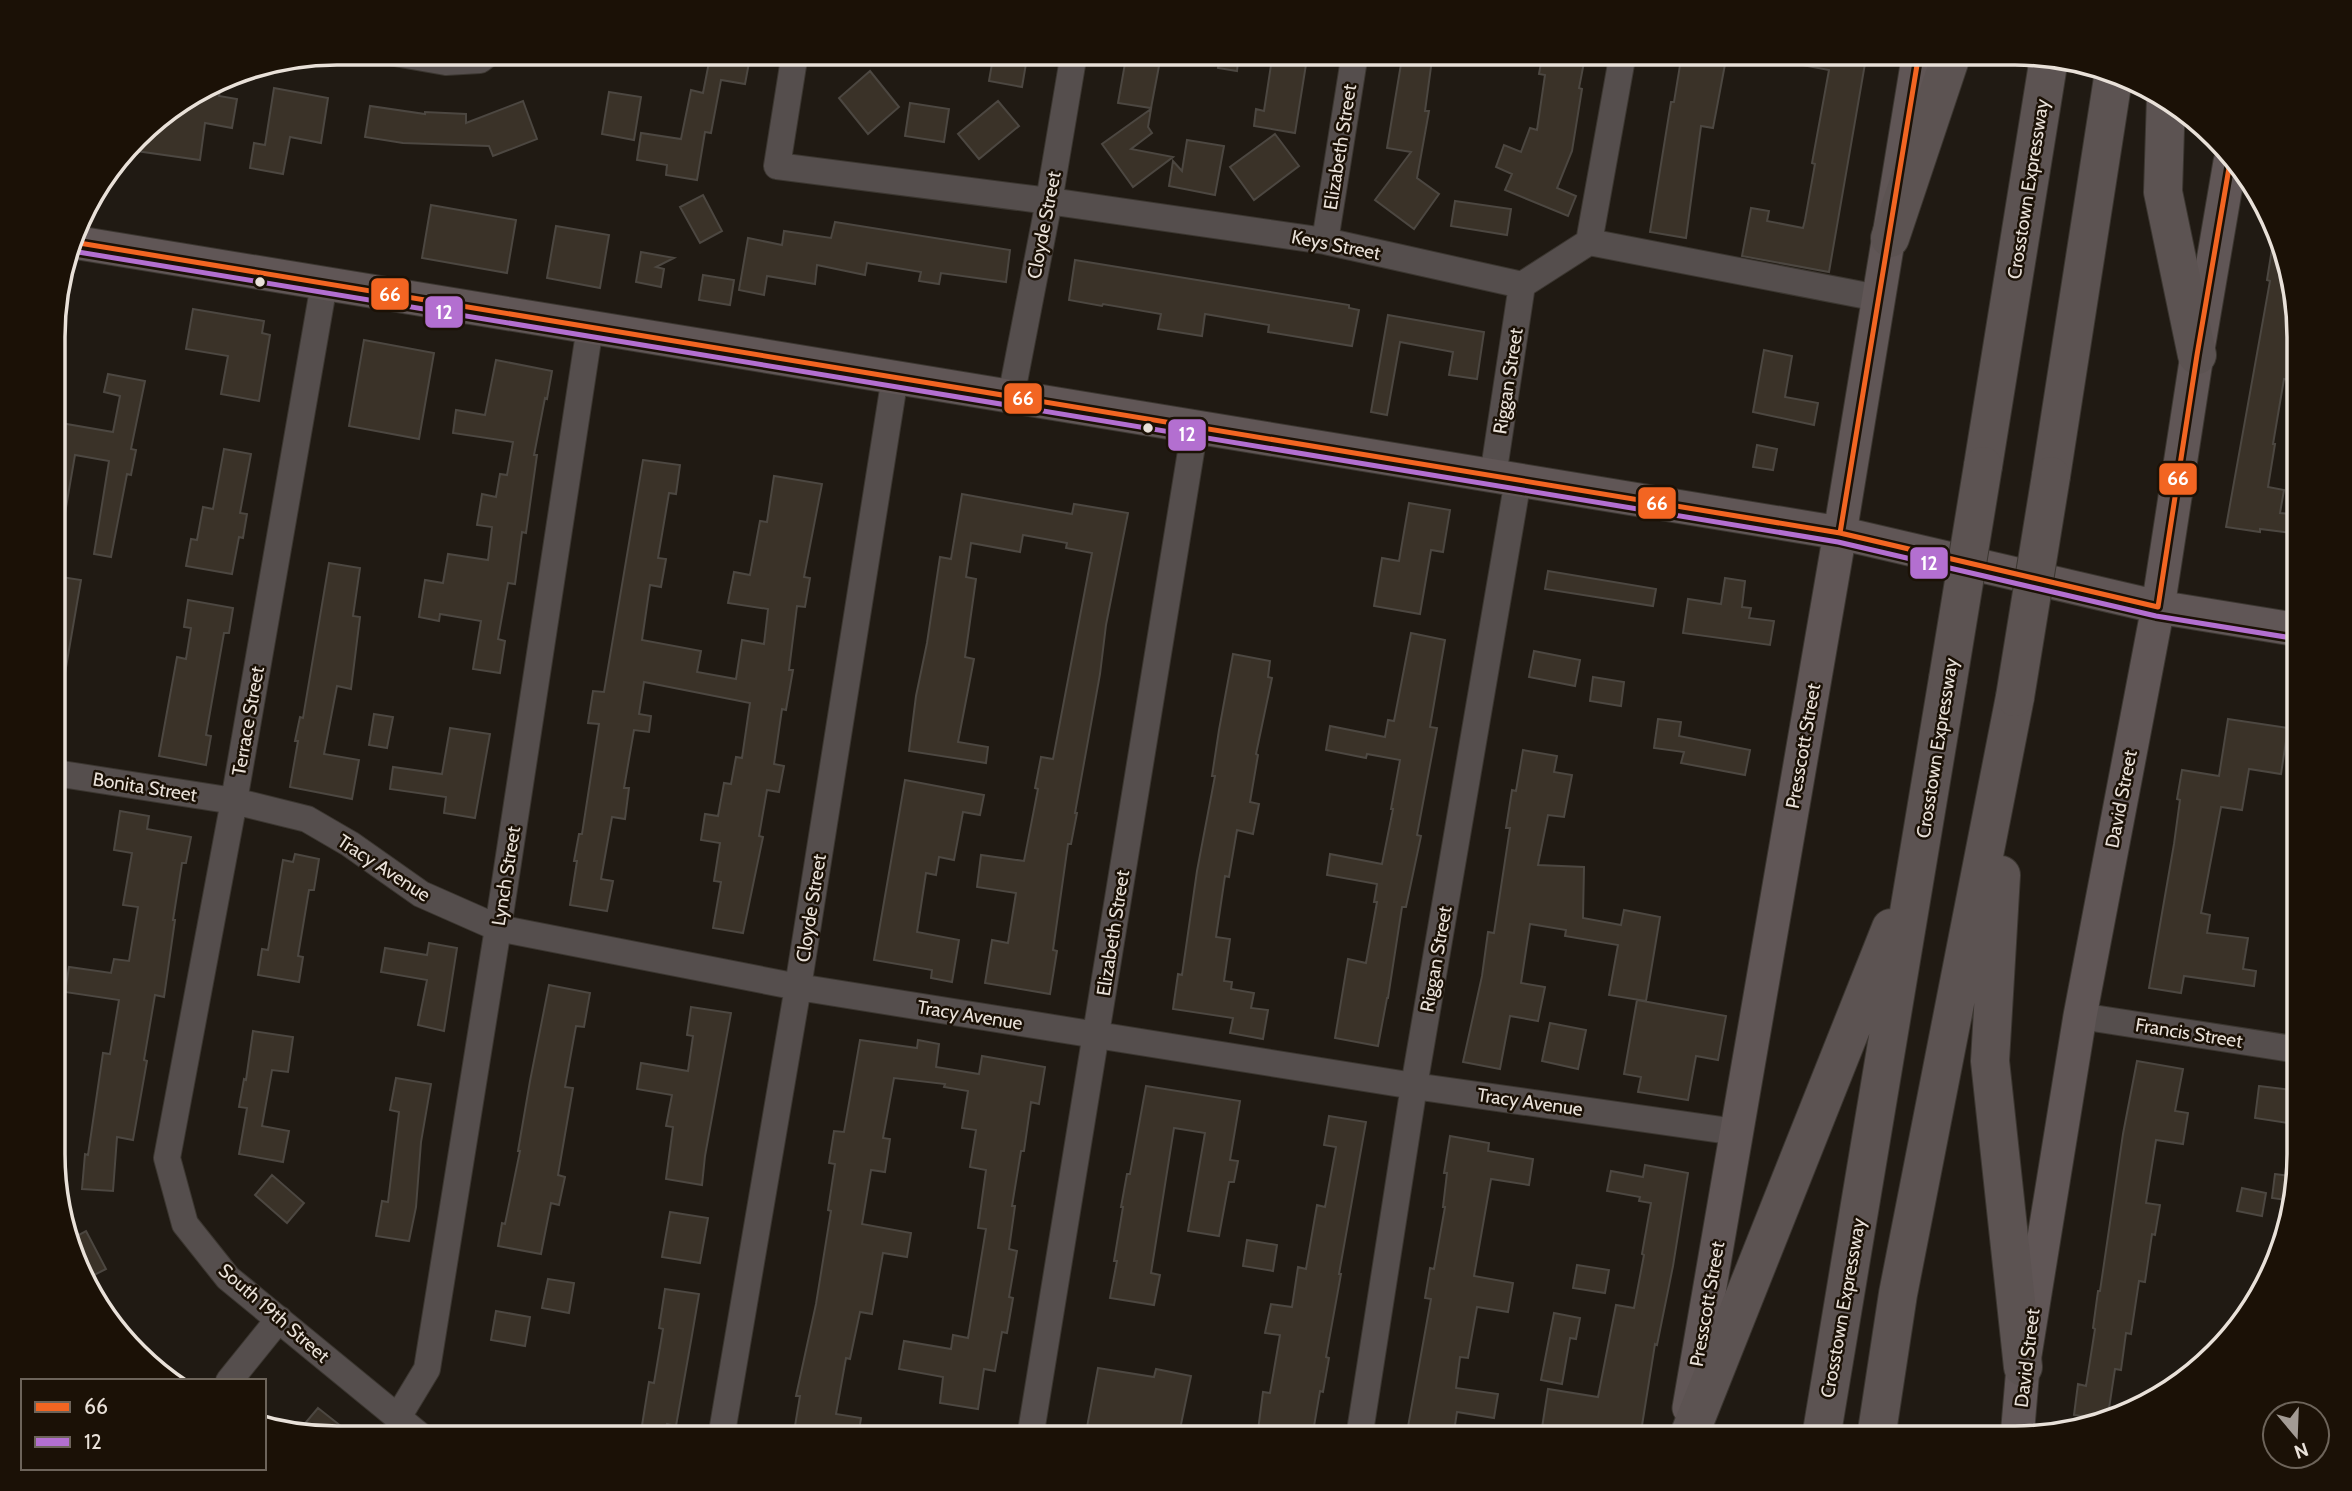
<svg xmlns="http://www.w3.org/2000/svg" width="2352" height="1491" viewBox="0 0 2352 1491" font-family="Cabin,sans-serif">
	<rect width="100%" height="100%" fill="#201a13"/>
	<path fill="#3a3228" stroke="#4c4741" stroke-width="2" d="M711 52H751L745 84 721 80 711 133 705 132 697 180 666 175 667 165 637 160 641 133 681 139 691 90 703 93Z
		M994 52H1028L1022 87 989 81Z
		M1127 52H1154L1152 65 1159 66 1151 108 1118 103Z
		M1220 52H1239L1237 71 1218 68Z
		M1273 52H1308L1295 133 1254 126 1256 109 1264 111Z
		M1403 52H1433L1425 111H1429L1417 178 1439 194 1414 229 1375 200 1411 152 1387 148Z
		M1543 52H1586L1579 88 1582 89 1572 151 1557 188 1576 196 1568 216 1505 190 1512 174 1496 167 1504 145 1521 152 1530 128 1537 130 1545 75 1539 74Z
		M1782 52H1867L1829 272 1742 256 1751 208 1769 211 1767 221 1803 228 1805 220 1815 164 1812 163 1829 70 1781 61Z
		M1682 53 1726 59 1713 128 1701 126 1686 238 1650 232 1671 102H1674Z
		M870 71 899 107 868 134 839 98Z
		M222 78 219 96 237 99 232 128 205 123 200 160 129 150 149 123Z
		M274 88 328 98 321 143 290 137 283 174 250 168 254 143 265 145Z
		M609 92 641 97 634 140 602 134Z
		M523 101 537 139 493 156 489 146 403 143 365 137 370 106 425 114V112L466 114V123Z
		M998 101 1019 126 979 159 958 134Z
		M910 103 949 109 944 142 905 136Z
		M1151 109 1148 127 1152 133 1131 149 1173 157 1133 187 1102 144Z
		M1275 134 1299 166 1254 200 1230 167Z
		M1187 140 1224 146 1215 195 1169 186 1173 161 1182 171Z
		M703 195 722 231 700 243 680 207Z
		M1455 201 1511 209 1507 235 1451 226Z
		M431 205 516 220 507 273 422 258Z
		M835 222 1010 250 1006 282 941 273 939 284 919 281 921 272 867 263 865 275 817 265 815 284 767 276 764 295 739 290 748 238 782 245 784 231 831 238Z
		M556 226 609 235 600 288 547 278Z
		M2274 236 2299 319V382L2284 379 2273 444H2275L2268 487 2284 490 2280 513 2299 515V534L2260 529V532L2226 527 2270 281 2267 280Z
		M641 252 674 258 656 267 664 269 661 287 636 282Z
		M1075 260 1349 305V308L1359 310 1352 346 1268 332 1269 325 1205 314 1202 336 1158 329 1161 314 1103 304 1102 306 1069 300Z
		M703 275 734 280 730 305 699 300Z
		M193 309 264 321 262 333 270 335 259 401 221 394 228 356 186 349Z
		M1388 315 1484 332 1477 379 1449 375 1453 352 1400 342 1387 415 1371 412Z
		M364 340 434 353 419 439 349 426Z
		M1764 350 1792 356 1785 397 1818 403 1814 425 1753 412Z
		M496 360 552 371 547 399 545 398 534 455H537L526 533 522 532 515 584 508 583 498 639 505 641 500 673 473 669 481 621 440 614 439 621 419 617 425 580 443 583 448 554 488 560 492 527 477 525 482 494 496 497 500 474 507 475 513 442 453 433 456 410 485 415Z
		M108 374 145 381 131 449 136 450 131 475 127 474 111 557 94 554 109 461 75 455 64 519 55 518V422L113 432 120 396 104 392Z
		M1757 445 1777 449 1773 470 1753 467Z
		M224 449 251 454 240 513 247 514 243 538 239 537 232 574 186 566 191 539 197 540 203 507 213 509Z
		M643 460 680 465 676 494 669 493 658 558 666 559 661 587 650 585 642 640 701 651 697 672 736 679 742 640 764 644 768 609 728 603 734 572 750 575 760 521 767 522 774 476 822 484 804 577 810 578 805 607 797 606 789 670H793L786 710 782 709 774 764 784 766 779 792 767 790 759 836 763 837 743 933 713 928 721 882 714 881 720 843 701 840 705 814 718 816 724 783 731 784 736 757 742 758 750 703 644 682 639 714 651 716 649 732 634 730 624 788H629L625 819 612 817 601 879 613 881 607 911 570 905 577 861H574L579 834H582L599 724 588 723 593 691 604 692Z
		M962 494 1072 514 1074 504 1128 513 1106 625 1100 674 1075 813H1077L1071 844H1068L1053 950 1057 951 1050 994 985 983 992 940 1008 943 1016 893 977 887 981 855 1024 861 1038 789 1035 788 1041 757 1053 759 1092 553 1066 548 1067 543 1023 535 1020 552 971 543 966 577 976 579 965 657 974 659 958 742 988 747 986 763 909 751 916 696 927 643 940 557 951 559Z
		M1409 503 1450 510 1443 552 1431 550 1420 614 1374 606 1382 558 1399 561Z
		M329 563 360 568 353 616 360 617 351 689 337 686 324 754 359 760 352 799 290 787 298 741H295L300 717 303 718Z
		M1548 571 1656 589 1653 606 1545 589Z
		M55 576 81 580 64 679H55Z
		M1725 578 1745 581 1742 607 1751 608 1749 618 1774 621 1770 645 1683 633 1688 599 1721 604Z
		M188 600 233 608 229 633H224L206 735 211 736 206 765 159 756 177 657 186 659 191 628 184 627Z
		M1411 633 1445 640 1430 727 1437 728 1417 835 1421 836 1406 907H1402L1388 998H1387L1378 1046 1335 1038 1348 959 1366 963 1377 902H1374L1377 884 1327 875 1330 854 1382 864 1393 809H1391L1400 760 1367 754 1366 758 1326 750 1330 726 1385 737 1388 720 1394 721Z
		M1534 651 1580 660 1575 686 1529 677Z
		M1233 654 1270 661 1268 677 1272 678 1256 754 1258 755 1250 802 1259 804 1253 834 1237 830 1229 877 1225 876 1216 937 1230 939 1224 981 1232 982 1231 989 1254 993 1251 1008 1268 1010 1263 1039 1230 1033 1233 1018 1173 1009 1178 974 1182 975 1197 871 1215 776H1212L1219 730Z
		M1593 677 1624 682 1621 706 1590 701Z
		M374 714 393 717 387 748 369 745Z
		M1658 719 1681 722 1679 736 1750 750 1745 775 1681 763 1684 752 1654 748Z
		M2228 719 2288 728 2281 774 2249 769 2242 810 2221 807 2201 913 2210 915 2207 933 2248 938 2243 969 2256 971 2254 986 2184 976 2181 993 2149 988 2174 844 2180 800 2177 799 2182 770 2219 776Z
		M450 728 490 734 475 818 444 813 446 797 390 789 393 767 442 774Z
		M1523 750 1557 756 1554 772 1572 775 1564 817 1548 815 1538 865 1584 867 1583 918 1621 925 1624 910 1660 917 1646 1001 1609 995 1618 945 1565 936 1566 930 1530 924 1521 983 1545 987 1538 1021 1510 1016 1500 1069 1463 1062 1482 976 1488 932 1494 933 1510 828H1506L1512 790 1516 791Z
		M905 780 984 795 980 815 963 812 954 860 939 857 936 875 926 873 917 932 959 940 952 982 931 978 932 970 874 960Z
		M120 811 149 816 147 829 191 837 186 863H182L173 920H175L164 997 155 995 144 1060 147 1061 133 1140 117 1137 113 1191 82 1189 85 1154 88 1155 103 1053 110 1054 119 1000 65 992 69 967 111 973 114 959 129 961 138 907 123 905 132 853 114 850Z
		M295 854 319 859 314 890H309L298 956 303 957 299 982 258 975 262 949 268 950 283 860 293 862Z
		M429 943 457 948 444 1031 418 1025 427 980 381 972 385 948 427 955Z
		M549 985 590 993 584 1027 576 1026 565 1087 573 1088 558 1175 565 1177 559 1205 551 1203 541 1254 498 1246 502 1223 505 1224 520 1151H518L530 1081Z
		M1637 1000 1726 1016 1718 1060 1696 1056 1688 1100 1638 1092 1641 1077 1624 1074Z
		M691 1007 731 1013 705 1156 702 1185 666 1179 673 1127 666 1126 672 1095 637 1089 641 1063 688 1071 693 1036 687 1035Z
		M1550 1023 1586 1030 1578 1069 1542 1061Z
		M253 1031 293 1037 288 1072 272 1070 262 1126 289 1131 283 1162 239 1154 247 1108 239 1107 244 1079 246 1080Z
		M860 1040 917 1048 918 1040 939 1044 936 1067 979 1074 982 1056 1045 1067 1039 1104 1031 1102 1024 1151H1021L1012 1206H1015L1009 1249 1017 1251 1009 1297 1013 1298 1007 1333 1002 1332 995 1371 984 1369 978 1409 940 1403 943 1377 899 1369 904 1341 951 1349 953 1335 968 1338 986 1229 978 1228 986 1170 970 1167 976 1130 962 1128 968 1091 944 1087 945 1084 894 1078 883 1138 890 1139 885 1172 871 1170 862 1224 911 1233 907 1257 883 1253 872 1314 860 1312 850 1359 846 1358 836 1414 861 1418 858 1437 842 1434V1438H793L800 1396H796L816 1304 831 1211 828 1210 835 1164 829 1163 834 1131 844 1132Z
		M2137 1061 2183 1069 2175 1111 2188 1113 2183 1144 2156 1140 2146 1203 2160 1205 2155 1235 2152 1234 2145 1282 2139 1281 2131 1334 2126 1333 2121 1370 2115 1369 2108 1415 2098 1418 2074 1415 2078 1384 2086 1386 2095 1329 2093 1328 2098 1291H2100L2123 1134Z
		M396 1078 431 1084 421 1142 416 1207 409 1241 376 1236 382 1201 388 1202 399 1112 390 1110Z
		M1146 1086 1240 1101 1230 1160 1238 1161 1234 1182H1229L1219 1236 1188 1231 1205 1133 1174 1128 1151 1273 1160 1275 1154 1305 1110 1298 1117 1261H1114L1123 1207H1121L1127 1174H1130Z
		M2259 1086 2293 1090 2288 1123 2255 1118Z
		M1329 1116 1366 1122 1339 1274H1341L1326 1357 1329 1358 1323 1392 1320 1391 1312 1438H1257L1263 1392 1270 1393 1280 1335 1265 1333 1271 1304 1292 1307 1298 1267 1306 1269 1317 1205 1325 1207 1336 1147 1324 1145Z
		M1450 1136 1489 1143 1488 1151 1533 1159 1529 1185 1491 1179 1474 1276 1513 1283 1508 1312 1477 1307 1468 1358 1460 1357 1456 1388 1498 1394 1494 1418 1457 1412 1453 1438H1406L1431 1299 1425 1298 1430 1268 1434 1269 1445 1207H1443L1447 1173H1444Z
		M1645 1165 1688 1173 1673 1266 1657 1345 1655 1344 1640 1438 1567 1427 1566 1432 1542 1428 1548 1389 1598 1397 1616 1305 1634 1308 1644 1255 1642 1254 1651 1203 1639 1201 1640 1197 1607 1191 1611 1171 1643 1177Z
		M2275 1174 2298 1177 2293 1201 2272 1198Z
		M272 1175 304 1203 287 1223 255 1195Z
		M2242 1188 2266 1193 2262 1216 2237 1211Z
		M670 1212 708 1218 700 1263 662 1257Z
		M86 1231 106 1269 88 1278 73 1238Z
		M1247 1240 1277 1245 1273 1271 1243 1266Z
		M1577 1265 1609 1270 1605 1293 1573 1288Z
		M548 1279 574 1283 569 1313 542 1308Z
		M665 1289 699 1294 691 1341 676 1426 667 1424 664 1438H640L649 1382 654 1383 663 1329 659 1328Z
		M496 1311 530 1317 525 1346 491 1340Z
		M1554 1313 1580 1318 1576 1339 1570 1338 1562 1384 1541 1380Z
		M1098 1368 1154 1377 1156 1369 1191 1376 1179 1434 1168 1432 1167 1438H1085Z
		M318 1408 356 1438H337L297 1433Z"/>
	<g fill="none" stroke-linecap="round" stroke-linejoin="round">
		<defs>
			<path id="minor" d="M395 53 446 62 480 60 489 53
				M795 53 777 166 1049 201 1325 241 1522 285 1589 242 1878 298
				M1325 241 1355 53
				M1589 242 1623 53
				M324 284 234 801 167 1158 185 1224 228 1278 423 1438
				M1011 397 1049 201 1074 53
				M1493 476 1522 285
				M55 773 234 801 307 819 350 844 421 894 498 928 798 987 1414 1086 1736 1132
				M2080 1016 2299 1050
				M229 1381 279 1319
				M398 1417 427 1369 498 928 590 327
				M721 1438 798 987 895 377
				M1030 1438 1195 427
				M1359 1438 1414 1086 1518 480"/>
			<path id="major" d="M73 242 1840 533 2158 607 2299 630
				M1689 1408 1840 533 1919 53
				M2017 1438 2023 1367 2080 1016 2158 607 2197 355 2230 162"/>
			<path id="highway" d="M2166 97 2163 192 2197 355
				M1890 238 1952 53
				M1983 466 2049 58
				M2051 476 2114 72
				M2001 875 1990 1061 2023 1367
				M1688 1438 1891 928
				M1821 1438 1948 679
				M1876 1438 1898 1294 2015 697"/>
		</defs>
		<use href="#minor" stroke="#3b3630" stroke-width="28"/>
		<use href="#major" stroke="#3b3630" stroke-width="35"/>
		<use href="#highway" stroke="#3b3630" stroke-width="40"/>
		<use href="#minor" stroke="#554e4d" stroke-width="26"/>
		<use href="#major" stroke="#605656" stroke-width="33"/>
		<use href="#highway" stroke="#5c5352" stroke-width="38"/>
		<defs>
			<path id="highway-bridge" d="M1948 679 1983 466
				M2015 697 2051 476"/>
		</defs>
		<use href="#highway-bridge" stroke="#3b3630" stroke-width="40" stroke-linecap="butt"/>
		<use href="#highway-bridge" stroke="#5c5352" stroke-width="38"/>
		<defs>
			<path id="bus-1" d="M73 242 1840 533 2158 607 2197 355 2230 162
				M1840 533 1919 53"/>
			<path id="bus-2" d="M72 251 1838 542 2156 616 2298 639"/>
		</defs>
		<use href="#bus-1" stroke="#1b1106" stroke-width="10"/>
		<use href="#bus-2" stroke="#1b1106" stroke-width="10"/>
		<use href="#bus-1" stroke="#f26522" stroke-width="5"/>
		<use href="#bus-2" stroke="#b36fd0" stroke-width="5"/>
	</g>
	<g fill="#e9e1d9" stroke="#1b1106" stroke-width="2.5">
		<circle cx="260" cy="282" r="6"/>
		<circle cx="1148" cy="428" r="6"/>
	</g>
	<g text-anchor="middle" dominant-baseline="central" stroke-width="5" stroke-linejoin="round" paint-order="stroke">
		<g font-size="19" fill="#e9e1d9" stroke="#1b1106">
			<text transform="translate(1340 147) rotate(-81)">Elizabeth Street</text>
			<text transform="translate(2028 189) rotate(-81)">Crosstown Expressway</text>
			<text transform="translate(1044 225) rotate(-79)">Cloyde Street</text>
			<text transform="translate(1336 245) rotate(11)">Keys Street</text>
			<text transform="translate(1508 381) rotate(-81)">Riggan Street</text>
			<text transform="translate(248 721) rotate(-80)">Terrace Street</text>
			<text transform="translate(1803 746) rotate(-80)">Presscott Street</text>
			<text transform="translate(1937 748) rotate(-81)">Crosstown Expressway</text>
			<text transform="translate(145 787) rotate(9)">Bonita Street</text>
			<text transform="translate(2121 799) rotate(-79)">David Street</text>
			<text transform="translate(384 868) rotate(33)">Tracy Avenue</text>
			<text transform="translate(506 876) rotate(-81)">Lynch Street</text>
			<text transform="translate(811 908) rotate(-81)">Cloyde Street</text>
			<text transform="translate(1113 933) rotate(-81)">Elizabeth Street</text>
			<text transform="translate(1436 959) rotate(-80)">Riggan Street</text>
			<text transform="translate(970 1015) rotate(9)">Tracy Avenue</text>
			<text transform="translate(2189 1033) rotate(9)">Francis Street</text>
			<text transform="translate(1530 1102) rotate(8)">Tracy Avenue</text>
			<text transform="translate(1707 1304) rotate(-80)">Presscott Street</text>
			<text transform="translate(1843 1308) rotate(-80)">Crosstown Expressway</text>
			<text transform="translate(274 1313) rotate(41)">South 19th Street</text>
			<text transform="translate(2027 1358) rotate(-83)">David Street</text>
		</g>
	</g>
	<path d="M0 0H2352V1491H0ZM337 65H2015A272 272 0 0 1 2287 337V1154A272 272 0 0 1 2015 1426H337A272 272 0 0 1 65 1154V337A272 272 0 0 1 337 65Z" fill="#1b1106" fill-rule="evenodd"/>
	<path fill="none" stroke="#e9e1d9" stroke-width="3.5" d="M337 65H2015A272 272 0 0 1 2287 337V1154A272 272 0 0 1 2015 1426H337A272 272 0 0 1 65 1154V337A272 272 0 0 1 337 65Z"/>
	<g stroke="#1b1106" stroke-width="2.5">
		<rect x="370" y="277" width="40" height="34" rx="7" fill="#f26522"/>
		<rect x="424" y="295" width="40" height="34" rx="7" fill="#b36fd0"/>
		<rect x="1003" y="382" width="40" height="33" rx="7" fill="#f26522"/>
		<rect x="1167" y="418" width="40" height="34" rx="7" fill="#b36fd0"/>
		<rect x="2158" y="462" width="40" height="34" rx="7" fill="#f26522"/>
		<rect x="1637" y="486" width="40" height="34" rx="7" fill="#f26522"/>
		<rect x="1909" y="546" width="40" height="34" rx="7" fill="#b36fd0"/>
	</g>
	<g font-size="19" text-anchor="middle" font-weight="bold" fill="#fff">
		<text x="390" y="301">66</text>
		<text x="444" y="319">12</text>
		<text x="1023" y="405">66</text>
		<text x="1187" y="441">12</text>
		<text x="2178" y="485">66</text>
		<text x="1657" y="510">66</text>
		<text x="1929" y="570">12</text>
	</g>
	<rect x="21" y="1379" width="245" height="91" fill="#1b1106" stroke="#6d645a" stroke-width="2"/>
	<rect x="35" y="1402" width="35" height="10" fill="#f26522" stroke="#6d645a" stroke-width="2"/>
	<text x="84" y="1414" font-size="21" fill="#e9e1d9">66</text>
	<rect x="35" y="1437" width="35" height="10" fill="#b36fd0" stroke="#6d645a" stroke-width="2"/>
	<text x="84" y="1449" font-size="21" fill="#e9e1d9">12</text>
	<g transform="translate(2296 1435) rotate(161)"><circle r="33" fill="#1b1106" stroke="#6d645a" stroke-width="2"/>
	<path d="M0-5L12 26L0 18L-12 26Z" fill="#a39b94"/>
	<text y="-10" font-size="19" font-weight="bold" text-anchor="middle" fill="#e9e1d9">N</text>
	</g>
</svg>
